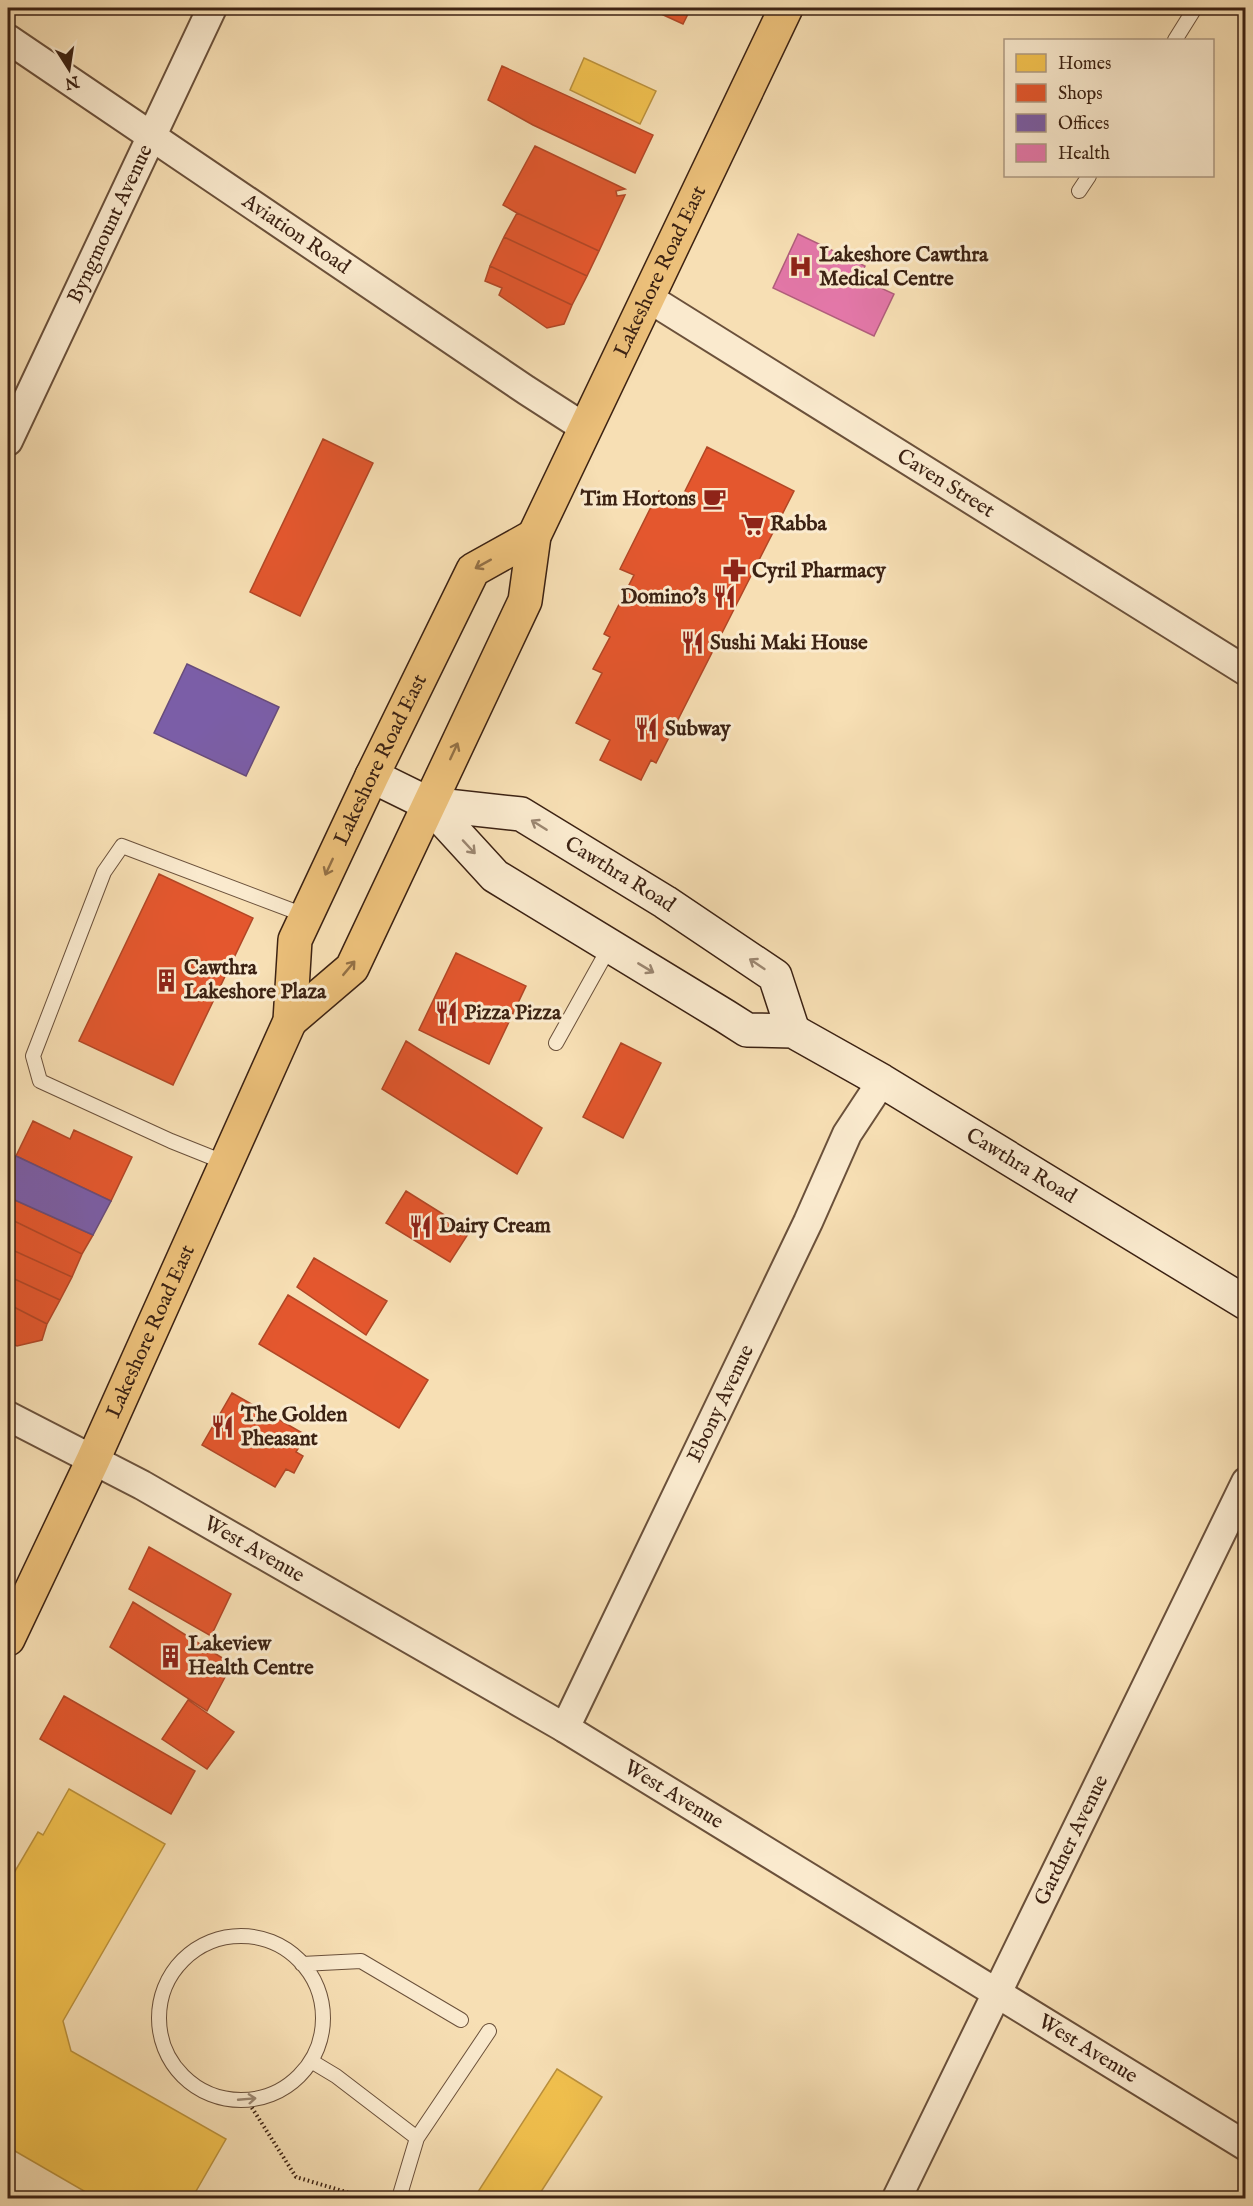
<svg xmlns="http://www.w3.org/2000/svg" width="1253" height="2206" viewBox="0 0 1253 2206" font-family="'IM FELL English',serif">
	<rect width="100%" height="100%" fill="#f7dfb4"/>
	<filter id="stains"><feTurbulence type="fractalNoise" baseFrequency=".00333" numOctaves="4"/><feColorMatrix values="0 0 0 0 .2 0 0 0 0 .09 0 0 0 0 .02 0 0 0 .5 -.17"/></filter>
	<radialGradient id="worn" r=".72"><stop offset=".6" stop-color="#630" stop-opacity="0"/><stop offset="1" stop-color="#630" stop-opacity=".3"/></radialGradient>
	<path fill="#f2c14e" stroke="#bb913c" stroke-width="1.5" d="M584 58 656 91 640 124 570 90Z
		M69 1789 165 1844 63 2021 71 2051 226 2139 192 2198H96L8 2147V1883L38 1832 43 1835Z
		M557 2069 602 2097 537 2198H474Z"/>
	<path fill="#e4572e" stroke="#b24726" stroke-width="1.5" d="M648 8H691L683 24Z
		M502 66 653 135 635 173 533 125 488 100Z
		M535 146 625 189 616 191 617 196 625 195 599 251 517 213 503 205Z
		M517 213 599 251 587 276 504 237Z
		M504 237 587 276 572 305 490 266Z
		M490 266 572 305 564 324 547 328 499 295 502 288 485 281Z
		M323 439 373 463 300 616 250 592Z
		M707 447 794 491 656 763 651 760 641 780 600 760 610 740 576 723 602 673 593 669 610 637 604 634 634 575 620 569 659 491 680 501Z
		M159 874 253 918 173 1085 79 1041Z
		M456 953 526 986 489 1064 419 1030Z
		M406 1041 542 1128 517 1174 382 1089Z
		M621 1043 661 1063 623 1138 583 1117Z
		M33 1121 70 1139 74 1130 132 1157 111 1201 16 1156Z
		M406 1191 470 1231 450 1262 386 1223Z
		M8 1197 93 1235 82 1254 8 1218Z
		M8 1218 82 1254 72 1277 8 1248Z
		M8 1248 72 1277 60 1300 8 1276Z
		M314 1258 387 1301 366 1335 297 1287Z
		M8 1276 60 1300 47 1324 8 1304Z
		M288 1295 428 1380 399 1428 259 1344Z
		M8 1304 47 1324 42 1340 17 1346 8 1342Z
		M232 1393 306 1435 296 1452 303 1456 294 1473 286 1469 275 1487 202 1445Z
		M149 1547 231 1594 211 1636 129 1589Z
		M133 1602 232 1664 207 1711 110 1647Z
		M64 1696 195 1771 171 1814 40 1739Z
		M188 1700 234 1732 207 1769 162 1739Z"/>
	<path fill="#7b5ea7" stroke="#684c7b" stroke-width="1.5" d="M187 664 279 707 246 776 154 733Z
		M16 1156 111 1201 93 1235 8 1197V1171Z"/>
	<path fill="#e377a8" stroke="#b15e7b" stroke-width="1.5" d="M798 234 865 266 859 278 894 294 874 336 773 288Z"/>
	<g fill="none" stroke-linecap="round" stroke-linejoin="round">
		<defs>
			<path id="lane" d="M1175 40 1195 8
				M1079 191 1089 176
				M556 1043 610 946
				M226 1163 171 1141 40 1081 33 1056 104 872 122 846 307 916
				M159 2018a82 82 0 1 1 164 0a82 82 0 1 1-164 0Z
				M302 1964 361 1961 461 2020
				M311 2061 336 2076 417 2138
				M399 2198 417 2138 489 2031"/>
			<g id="street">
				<path id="s1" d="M8 39 526 390 585 428"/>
				<path id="s2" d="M647 297 1246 671"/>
				<path id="s3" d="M8 441 212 8"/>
				<path id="s4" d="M8 1416 142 1485 565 1728 1246 2146"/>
				<path id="s5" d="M565 1728 808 1222 847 1134 882 1081"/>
				<path id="s6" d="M897 2198 1246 1482"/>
			</g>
			<g id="secondary">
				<path id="s7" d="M372 776 429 804 521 814 665 902 775 976 793 1031"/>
				<path id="s8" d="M429 804 495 876 725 1016 747 1030 793 1031 882 1081 1246 1303"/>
			</g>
			<g id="primary">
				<path id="s9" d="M290 1021 352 968 525 601 534 536 786 8"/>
				<path id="s10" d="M8 1639 93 1460 290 1021 295 940 372 776 473 570 534 536"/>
			</g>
		</defs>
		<use href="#lane" stroke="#6b513b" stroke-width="16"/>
		<use href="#street" stroke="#6b513b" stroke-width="32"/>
		<use href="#secondary" stroke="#3c2213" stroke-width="36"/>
		<use href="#primary" stroke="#3c2213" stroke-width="36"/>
		<path stroke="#3c2213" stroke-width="4" stroke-dasharray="1.5 3" stroke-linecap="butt" d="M247 2100 296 2177 366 2198"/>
		<use href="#lane" stroke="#faeace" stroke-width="14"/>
		<use href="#street" stroke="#faeace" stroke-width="28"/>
		<use href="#secondary" stroke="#faeace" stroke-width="33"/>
		<use href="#primary" stroke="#ecc07a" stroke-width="33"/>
	</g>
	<defs><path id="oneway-shaft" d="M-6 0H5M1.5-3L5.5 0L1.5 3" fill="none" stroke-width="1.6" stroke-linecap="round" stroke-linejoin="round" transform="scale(1.5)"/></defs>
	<g stroke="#947146">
		<use href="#oneway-shaft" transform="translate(483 564) rotate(151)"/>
		<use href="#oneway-shaft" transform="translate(454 751) rotate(-65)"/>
		<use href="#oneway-shaft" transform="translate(329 867) rotate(115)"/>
		<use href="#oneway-shaft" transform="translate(349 968) rotate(-50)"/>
	</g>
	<g stroke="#9b8670">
		<use href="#oneway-shaft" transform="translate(539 825) rotate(-148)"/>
		<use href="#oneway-shaft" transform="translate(469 847) rotate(47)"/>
		<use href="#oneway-shaft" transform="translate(757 964) rotate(-146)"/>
		<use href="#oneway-shaft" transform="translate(646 968) rotate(31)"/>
		<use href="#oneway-shaft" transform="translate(247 2099) rotate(-5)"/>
	</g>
	<defs>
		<symbol id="hospital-bare" viewBox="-9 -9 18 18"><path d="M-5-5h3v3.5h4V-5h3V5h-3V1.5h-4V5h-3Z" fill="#8f2418" stroke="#faeace" stroke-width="2.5" paint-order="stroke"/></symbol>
		<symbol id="cafe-bare" viewBox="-9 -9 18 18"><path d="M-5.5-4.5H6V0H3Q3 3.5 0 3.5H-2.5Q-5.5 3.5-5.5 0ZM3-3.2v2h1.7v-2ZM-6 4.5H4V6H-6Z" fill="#8f2418" stroke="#faeace" stroke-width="2.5" paint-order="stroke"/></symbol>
		<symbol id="supermarket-bare" viewBox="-9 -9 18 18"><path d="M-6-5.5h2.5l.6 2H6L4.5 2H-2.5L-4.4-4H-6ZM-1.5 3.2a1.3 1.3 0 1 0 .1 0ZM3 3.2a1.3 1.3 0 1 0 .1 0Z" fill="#8f2418" stroke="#faeace" stroke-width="2.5" paint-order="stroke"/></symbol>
		<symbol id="pharmacy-bare" viewBox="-9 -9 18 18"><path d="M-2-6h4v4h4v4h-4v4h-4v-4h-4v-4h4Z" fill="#8f2418" stroke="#faeace" stroke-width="2.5" paint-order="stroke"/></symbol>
		<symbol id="restaurant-bare" viewBox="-9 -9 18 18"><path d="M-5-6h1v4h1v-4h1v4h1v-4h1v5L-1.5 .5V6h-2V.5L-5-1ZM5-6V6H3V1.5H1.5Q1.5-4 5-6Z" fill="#8f2418" stroke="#faeace" stroke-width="2.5" paint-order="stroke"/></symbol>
		<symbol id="building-bare" viewBox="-9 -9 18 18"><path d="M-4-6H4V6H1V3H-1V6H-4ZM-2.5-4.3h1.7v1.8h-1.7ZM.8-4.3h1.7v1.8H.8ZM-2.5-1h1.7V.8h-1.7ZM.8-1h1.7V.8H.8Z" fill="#8f2418" stroke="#faeace" stroke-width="2.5" paint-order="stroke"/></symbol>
	</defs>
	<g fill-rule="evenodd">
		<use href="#hospital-bare" x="784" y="250" width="33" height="33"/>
		<use href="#cafe-bare" x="698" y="482" width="33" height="33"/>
		<use href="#supermarket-bare" x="736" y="508" width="33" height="33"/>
		<use href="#pharmacy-bare" x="718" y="554" width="33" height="33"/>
		<use href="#restaurant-bare" x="708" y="580" width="33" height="33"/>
		<use href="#restaurant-bare" x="676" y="626" width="33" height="33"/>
		<use href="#restaurant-bare" x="630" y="712" width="33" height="33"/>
		<use href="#building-bare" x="150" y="964" width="33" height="33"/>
		<use href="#restaurant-bare" x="430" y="996" width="33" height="33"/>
		<use href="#restaurant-bare" x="404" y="1210" width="33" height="33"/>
		<use href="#restaurant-bare" x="206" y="1410" width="33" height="33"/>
		<use href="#building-bare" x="154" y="1640" width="33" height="33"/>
	</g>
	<g text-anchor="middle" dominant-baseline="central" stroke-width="6" stroke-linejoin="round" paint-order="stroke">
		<g font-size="21" fill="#3c2213" stroke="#faeace">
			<text stroke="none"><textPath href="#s3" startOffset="240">Byngmount Avenue</textPath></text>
			<text stroke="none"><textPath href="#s1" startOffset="348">Aviation Road</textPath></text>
			<text stroke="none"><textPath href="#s9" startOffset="846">Lakeshore Road East</textPath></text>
			<text stroke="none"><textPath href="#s2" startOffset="352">Caven Street</textPath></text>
			<text stroke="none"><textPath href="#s10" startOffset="960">Lakeshore Road East</textPath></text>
			<text stroke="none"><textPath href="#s7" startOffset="272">Cawthra Road</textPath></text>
			<text stroke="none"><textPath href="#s8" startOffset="704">Cawthra Road</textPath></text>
			<text stroke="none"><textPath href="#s10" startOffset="339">Lakeshore Road East</textPath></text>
			<text stroke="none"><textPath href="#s5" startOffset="360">Ebony Avenue</textPath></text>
			<text stroke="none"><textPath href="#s4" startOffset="280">West Avenue</textPath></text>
			<text stroke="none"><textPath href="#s4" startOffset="766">West Avenue</textPath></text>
			<text stroke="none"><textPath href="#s6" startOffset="398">Gardner Avenue</textPath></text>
			<text stroke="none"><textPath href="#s4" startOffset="1252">West Avenue</textPath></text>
		</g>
		<g font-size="21" font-weight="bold" fill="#3c2213" stroke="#faeace" text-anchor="start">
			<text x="819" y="255">Lakeshore Cawthra<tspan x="819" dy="24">Medical Centre</tspan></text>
			<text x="696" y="499" text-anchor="end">Tim Hortons</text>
			<text x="770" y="524">Rabba</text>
			<text x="752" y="571">Cyril Pharmacy</text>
			<text x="706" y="597" text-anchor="end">Domino's</text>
			<text x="710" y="643">Sushi Maki House</text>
			<text x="665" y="729">Subway</text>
			<text x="184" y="968">Cawthra<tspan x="184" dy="24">Lakeshore Plaza</tspan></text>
			<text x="464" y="1013">Pizza Pizza</text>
			<text x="439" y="1226">Dairy Cream</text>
			<text x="241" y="1415">The Golden<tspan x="241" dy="24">Pheasant</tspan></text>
			<text x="188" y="1644">Lakeview<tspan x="188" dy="24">Health Centre</tspan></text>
		</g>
	</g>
	<rect width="1253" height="2206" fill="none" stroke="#f7dfb4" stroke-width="30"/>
	<rect x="9" y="9" width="1235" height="2188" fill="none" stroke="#3c2213" stroke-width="3"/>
	<rect x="15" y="15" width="1223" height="2176" fill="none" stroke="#3c2213" stroke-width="1.5"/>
	<rect x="1004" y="39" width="210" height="138" fill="#faeace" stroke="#ae9a83" stroke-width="1.5"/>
	<rect x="1016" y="54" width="30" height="18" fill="#f2c14e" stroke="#ae9a83" stroke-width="1.5"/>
	<text x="1058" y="69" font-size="18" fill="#3c2213">Homes</text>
	<rect x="1016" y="84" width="30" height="18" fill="#e4572e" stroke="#ae9a83" stroke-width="1.5"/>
	<text x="1058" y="99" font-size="18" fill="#3c2213">Shops</text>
	<rect x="1016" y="114" width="30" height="18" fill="#7b5ea7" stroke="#ae9a83" stroke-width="1.5"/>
	<text x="1058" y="129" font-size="18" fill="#3c2213">Offices</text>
	<rect x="1016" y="144" width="30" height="18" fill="#e377a8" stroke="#ae9a83" stroke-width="1.5"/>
	<text x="1058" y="159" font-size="18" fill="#3c2213">Health</text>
	<g transform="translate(69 69) rotate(168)" stroke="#faeace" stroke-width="4.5" paint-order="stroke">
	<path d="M0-4.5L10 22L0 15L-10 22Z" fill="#3c2213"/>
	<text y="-9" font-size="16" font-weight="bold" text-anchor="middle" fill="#3c2213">N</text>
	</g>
	<rect width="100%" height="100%" filter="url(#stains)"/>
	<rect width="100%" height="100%" fill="url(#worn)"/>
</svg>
